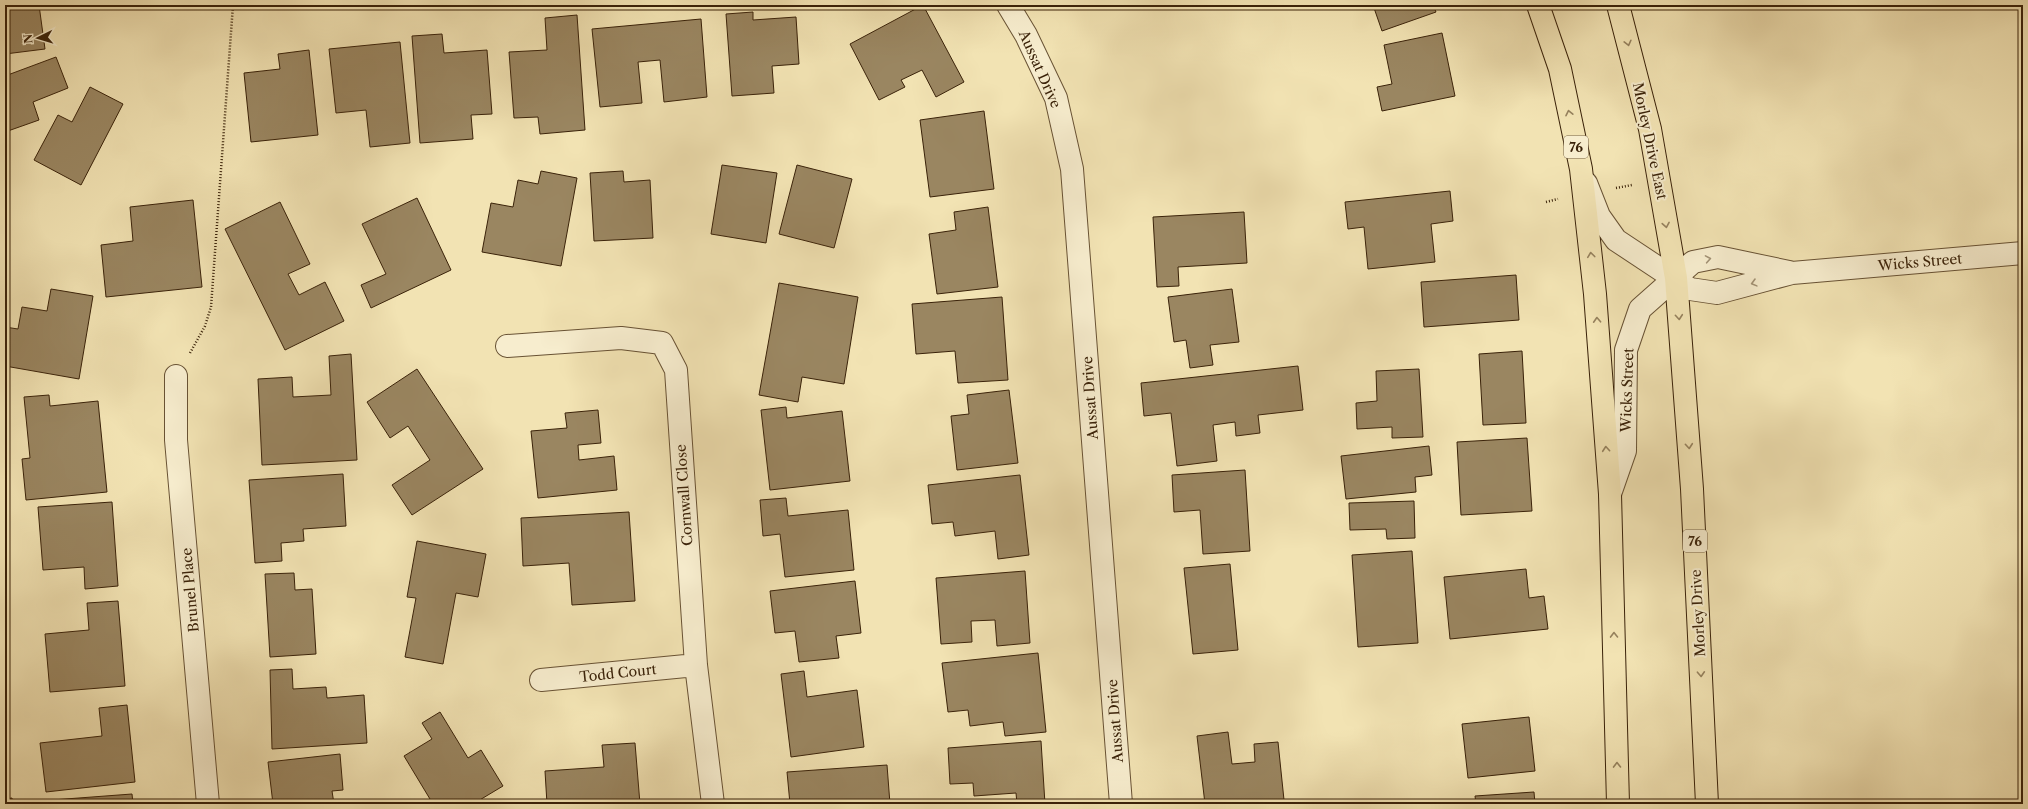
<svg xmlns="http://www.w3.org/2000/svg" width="2028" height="809" viewBox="0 0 2028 809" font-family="'Libre Caslon Text',serif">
	<rect width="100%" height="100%" fill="#f2e3b3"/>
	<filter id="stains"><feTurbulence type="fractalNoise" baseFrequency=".005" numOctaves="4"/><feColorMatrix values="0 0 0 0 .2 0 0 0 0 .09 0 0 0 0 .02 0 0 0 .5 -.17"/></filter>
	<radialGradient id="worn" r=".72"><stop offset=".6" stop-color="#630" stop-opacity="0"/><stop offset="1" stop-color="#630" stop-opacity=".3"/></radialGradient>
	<path fill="#9a8661" stroke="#3a2209" d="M5 5H39L45 49 5 54Z
		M923 5 964 82 936 97 922 70 901 80 905 87 879 100 850 44Z
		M1373 5H1433L1436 12 1382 31Z
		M753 12V20L796 17 799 64 772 66 774 93 732 96 726 14Z
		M577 15 585 130 540 134 538 117 514 118 509 52 547 50 545 18Z
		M701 19 707 97 664 102 660 60 638 62 642 103 600 107 592 29Z
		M1442 33 1455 96 1382 111 1377 87 1392 84 1384 45Z
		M442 34 444 53 487 50 492 114 471 115 473 139 420 143 412 36Z
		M400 42 410 143 370 147 366 110 336 113 329 49Z
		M309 50 318 135 251 142 244 73 280 69 278 54Z
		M56 57 68 88 33 102 39 120 5 132V76Z
		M90 87 123 104 81 185 34 160 58 115 72 122Z
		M984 111 994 189 930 197 920 120Z
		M722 165 777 173 766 243 711 234Z
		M797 165 852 179 834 248 779 234Z
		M541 171 577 178 561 266 482 252 491 203 513 207 518 180 538 184Z
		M623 171 624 182 650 180 653 238 594 241 590 173Z
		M1450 191 1453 221 1431 224 1435 262 1368 269 1364 227 1348 229 1345 202Z
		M417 198 451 270 371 308 361 285 386 274 362 224Z
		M193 200 202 287 106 297 101 245 133 241 130 207Z
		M280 202 310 264 288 274 299 295 325 282 344 321 285 350 225 229Z
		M988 207 998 287 937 294 929 234 956 230 954 212Z
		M1244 212 1247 263 1178 267 1179 286 1157 287 1153 217Z
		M1516 275 1519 320 1424 327 1421 282Z
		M779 283 858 297 844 384 802 377 798 402 759 395Z
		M51 289 93 296 79 379 5 366V327L18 329 22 307 47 311Z
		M1232 289 1239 342 1210 345 1213 365 1190 368 1186 340 1174 342 1168 297Z
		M1002 297 1008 380 958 383 955 351 916 354 912 304Z
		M1522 351 1526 423 1483 425 1479 354Z
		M351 354 357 460 262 465 258 379 292 377 293 397 331 395 329 356Z
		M1298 366 1303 410 1258 415 1260 433 1236 436 1235 422 1213 425 1217 461 1177 466 1171 413 1144 416 1141 383Z
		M417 369 483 469 412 515 392 485 430 460 408 426 390 438 367 402Z
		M1419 369 1423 437 1392 438V427L1357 429 1356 403 1377 401 1376 371Z
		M1009 390 1018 463 957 470 951 416 969 414 967 395Z
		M49 395 50 406 98 401 107 492 26 500 22 459 30 458 24 397Z
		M786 407 787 418 842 411 850 481 770 490 761 410Z
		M598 410 601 443 578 445 579 460 614 456 617 490 538 498 531 431 567 428 565 413Z
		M1527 438 1532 511 1461 515 1457 442Z
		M1429 446 1432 475 1415 477 1416 492 1346 499 1341 456Z
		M1245 470 1250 551 1203 554 1200 510 1174 512 1172 475Z
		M343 474 346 526 303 529 304 541 281 543 282 561 255 563 249 480Z
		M1020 475 1029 555 998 559 995 531 955 536 953 522 932 524 928 485Z
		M786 498 788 516 848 510 854 570 785 577 780 534 763 536 760 500Z
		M1414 501 1415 538 1387 539 1386 529 1350 530 1349 503Z
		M112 502 118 586 85 589 84 567 43 570 38 507Z
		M629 512 635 601 572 605 569 563 523 566 521 518Z
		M417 541 486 554 478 597 456 593 443 664 405 657 416 598 407 597Z
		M1412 551 1418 643 1358 647 1352 555Z
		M1230 564 1238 650 1193 654 1184 568Z
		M1526 569 1529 598 1544 596 1548 629 1450 639 1444 577Z
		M1025 571 1030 643 997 646 995 620 971 621 972 642 941 644 936 578Z
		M294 573 295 590 312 589 316 654 270 657 265 574Z
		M855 581 861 633 836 636 839 658 799 662 795 631 775 633 770 591Z
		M118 601 125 686 50 692 45 634 89 630 87 603Z
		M1038 653 1046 732 1005 736 1003 722 970 726 968 710 948 712 942 663Z
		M292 669 293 689 326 687 327 698 364 695 367 743 272 749 270 670Z
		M804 671 807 697 857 690 864 747 791 757 781 674Z
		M127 705 135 782 46 792 40 743 102 736 99 708Z
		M440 712 468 758 481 750 503 786 473 804H433L404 756 432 739 422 723Z
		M1529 717 1535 771 1468 778 1462 724Z
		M1228 732 1232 764 1255 762 1254 744 1278 742 1284 800 1248 804H1205L1197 736Z
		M1041 741 1045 804H1017L1016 793 974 796 973 783 950 784 948 748Z
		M635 743 640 804H547L545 771 604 767 602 745Z
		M340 754 343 790 332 791 334 804H273L268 762Z
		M887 765 890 804H790L787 772Z
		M1534 792 1535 804H1476L1475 796Z
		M132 794 133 804H52V800Z
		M12 798 13 804H5V799Z"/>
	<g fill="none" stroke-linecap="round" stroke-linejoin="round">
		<defs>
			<path id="minor" d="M1008 5 1026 35 1056 98 1072 169 1121 804
				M1586 183 1599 216 1616 240 1690 289 1717 293 1792 273 2023 253
				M507 346 621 338 662 343 676 370 696 665 713 804
				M176 376V440L208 804
				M1610 494 1625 451 1626 350 1640 309 1693 262 1718 257 1789 272
				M541 680 696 665"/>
			<path id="major" d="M1538 5 1560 69 1581 169 1595 294 1610 494 1618 804
				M1618 5 1650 129 1676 278 1692 489 1707 804"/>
		</defs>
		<use href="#minor" stroke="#685234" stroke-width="24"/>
		<use href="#major" stroke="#3a2209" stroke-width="24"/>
		<path stroke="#3a2209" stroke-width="2.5" stroke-dasharray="1 2" stroke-linecap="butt" d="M1616 188 1632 185
			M1546 202 1558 199
			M190 353 205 326 211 307 233 5"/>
		<use href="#minor" stroke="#f7edce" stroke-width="22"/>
		<use href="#major" stroke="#f2e3b3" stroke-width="22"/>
	</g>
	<defs><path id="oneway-chevron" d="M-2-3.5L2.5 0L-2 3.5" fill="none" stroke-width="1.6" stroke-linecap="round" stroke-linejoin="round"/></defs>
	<g stroke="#96825e">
		<use href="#oneway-chevron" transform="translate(1628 43) rotate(76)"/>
		<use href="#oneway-chevron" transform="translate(1569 113) rotate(-102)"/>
		<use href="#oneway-chevron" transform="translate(1666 225) rotate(80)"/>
		<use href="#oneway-chevron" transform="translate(1591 255) rotate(-97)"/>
		<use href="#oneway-chevron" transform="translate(1679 317) rotate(85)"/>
		<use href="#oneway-chevron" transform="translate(1597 320) rotate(-93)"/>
		<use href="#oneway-chevron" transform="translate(1689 446) rotate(85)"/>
		<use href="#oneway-chevron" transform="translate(1606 449) rotate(-95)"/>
		<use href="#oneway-chevron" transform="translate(1614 635) rotate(-91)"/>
		<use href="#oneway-chevron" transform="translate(1701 674) rotate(87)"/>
		<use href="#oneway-chevron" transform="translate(1617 765) rotate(-91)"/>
	</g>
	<g stroke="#a29275">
		<use href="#oneway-chevron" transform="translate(1708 259) rotate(-10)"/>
		<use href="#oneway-chevron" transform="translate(1754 283) rotate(165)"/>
	</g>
	<g text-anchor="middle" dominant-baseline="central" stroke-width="4" stroke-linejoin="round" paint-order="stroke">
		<g fill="#f7edce" stroke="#735f44" stroke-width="1">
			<rect x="1564" y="136" width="24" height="22" rx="3"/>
			<rect x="1683" y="530" width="24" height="22" rx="3"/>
		</g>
		<g font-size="13" font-weight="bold" fill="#3a2209">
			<text x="1576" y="147">76</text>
			<text x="1695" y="541">76</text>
		</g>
		<g font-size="14" fill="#3a2209" stroke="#f7edce">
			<text transform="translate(1040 69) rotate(66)">Aussat Drive</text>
			<text transform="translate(1650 141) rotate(78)">Morley Drive East</text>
			<text transform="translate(1920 262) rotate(-5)">Wicks Street</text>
			<text transform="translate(1627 390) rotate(-88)">Wicks Street</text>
			<text transform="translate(1090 398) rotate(-94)">Aussat Drive</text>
			<text transform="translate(684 495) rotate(-94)">Cornwall Close</text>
			<text transform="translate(190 590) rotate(-95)">Brunel Place</text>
			<text transform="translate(1698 613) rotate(-93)">Morley Drive</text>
			<text transform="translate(618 673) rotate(-6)">Todd Court</text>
			<text transform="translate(1115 721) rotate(-94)">Aussat Drive</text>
		</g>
	</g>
	<rect width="2028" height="809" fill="none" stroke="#f2e3b3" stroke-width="20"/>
	<rect x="6" y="6" width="2016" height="797" fill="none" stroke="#3a2209" stroke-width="2"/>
	<rect x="10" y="10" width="2008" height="789" fill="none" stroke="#3a2209"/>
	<g transform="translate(38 38) rotate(265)" stroke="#f7edce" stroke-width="3" paint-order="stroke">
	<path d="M0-3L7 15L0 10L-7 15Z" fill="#3a2209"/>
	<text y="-6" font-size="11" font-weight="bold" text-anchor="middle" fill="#3a2209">N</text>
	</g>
	<rect width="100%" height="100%" filter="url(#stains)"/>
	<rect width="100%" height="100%" fill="url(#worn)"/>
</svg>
